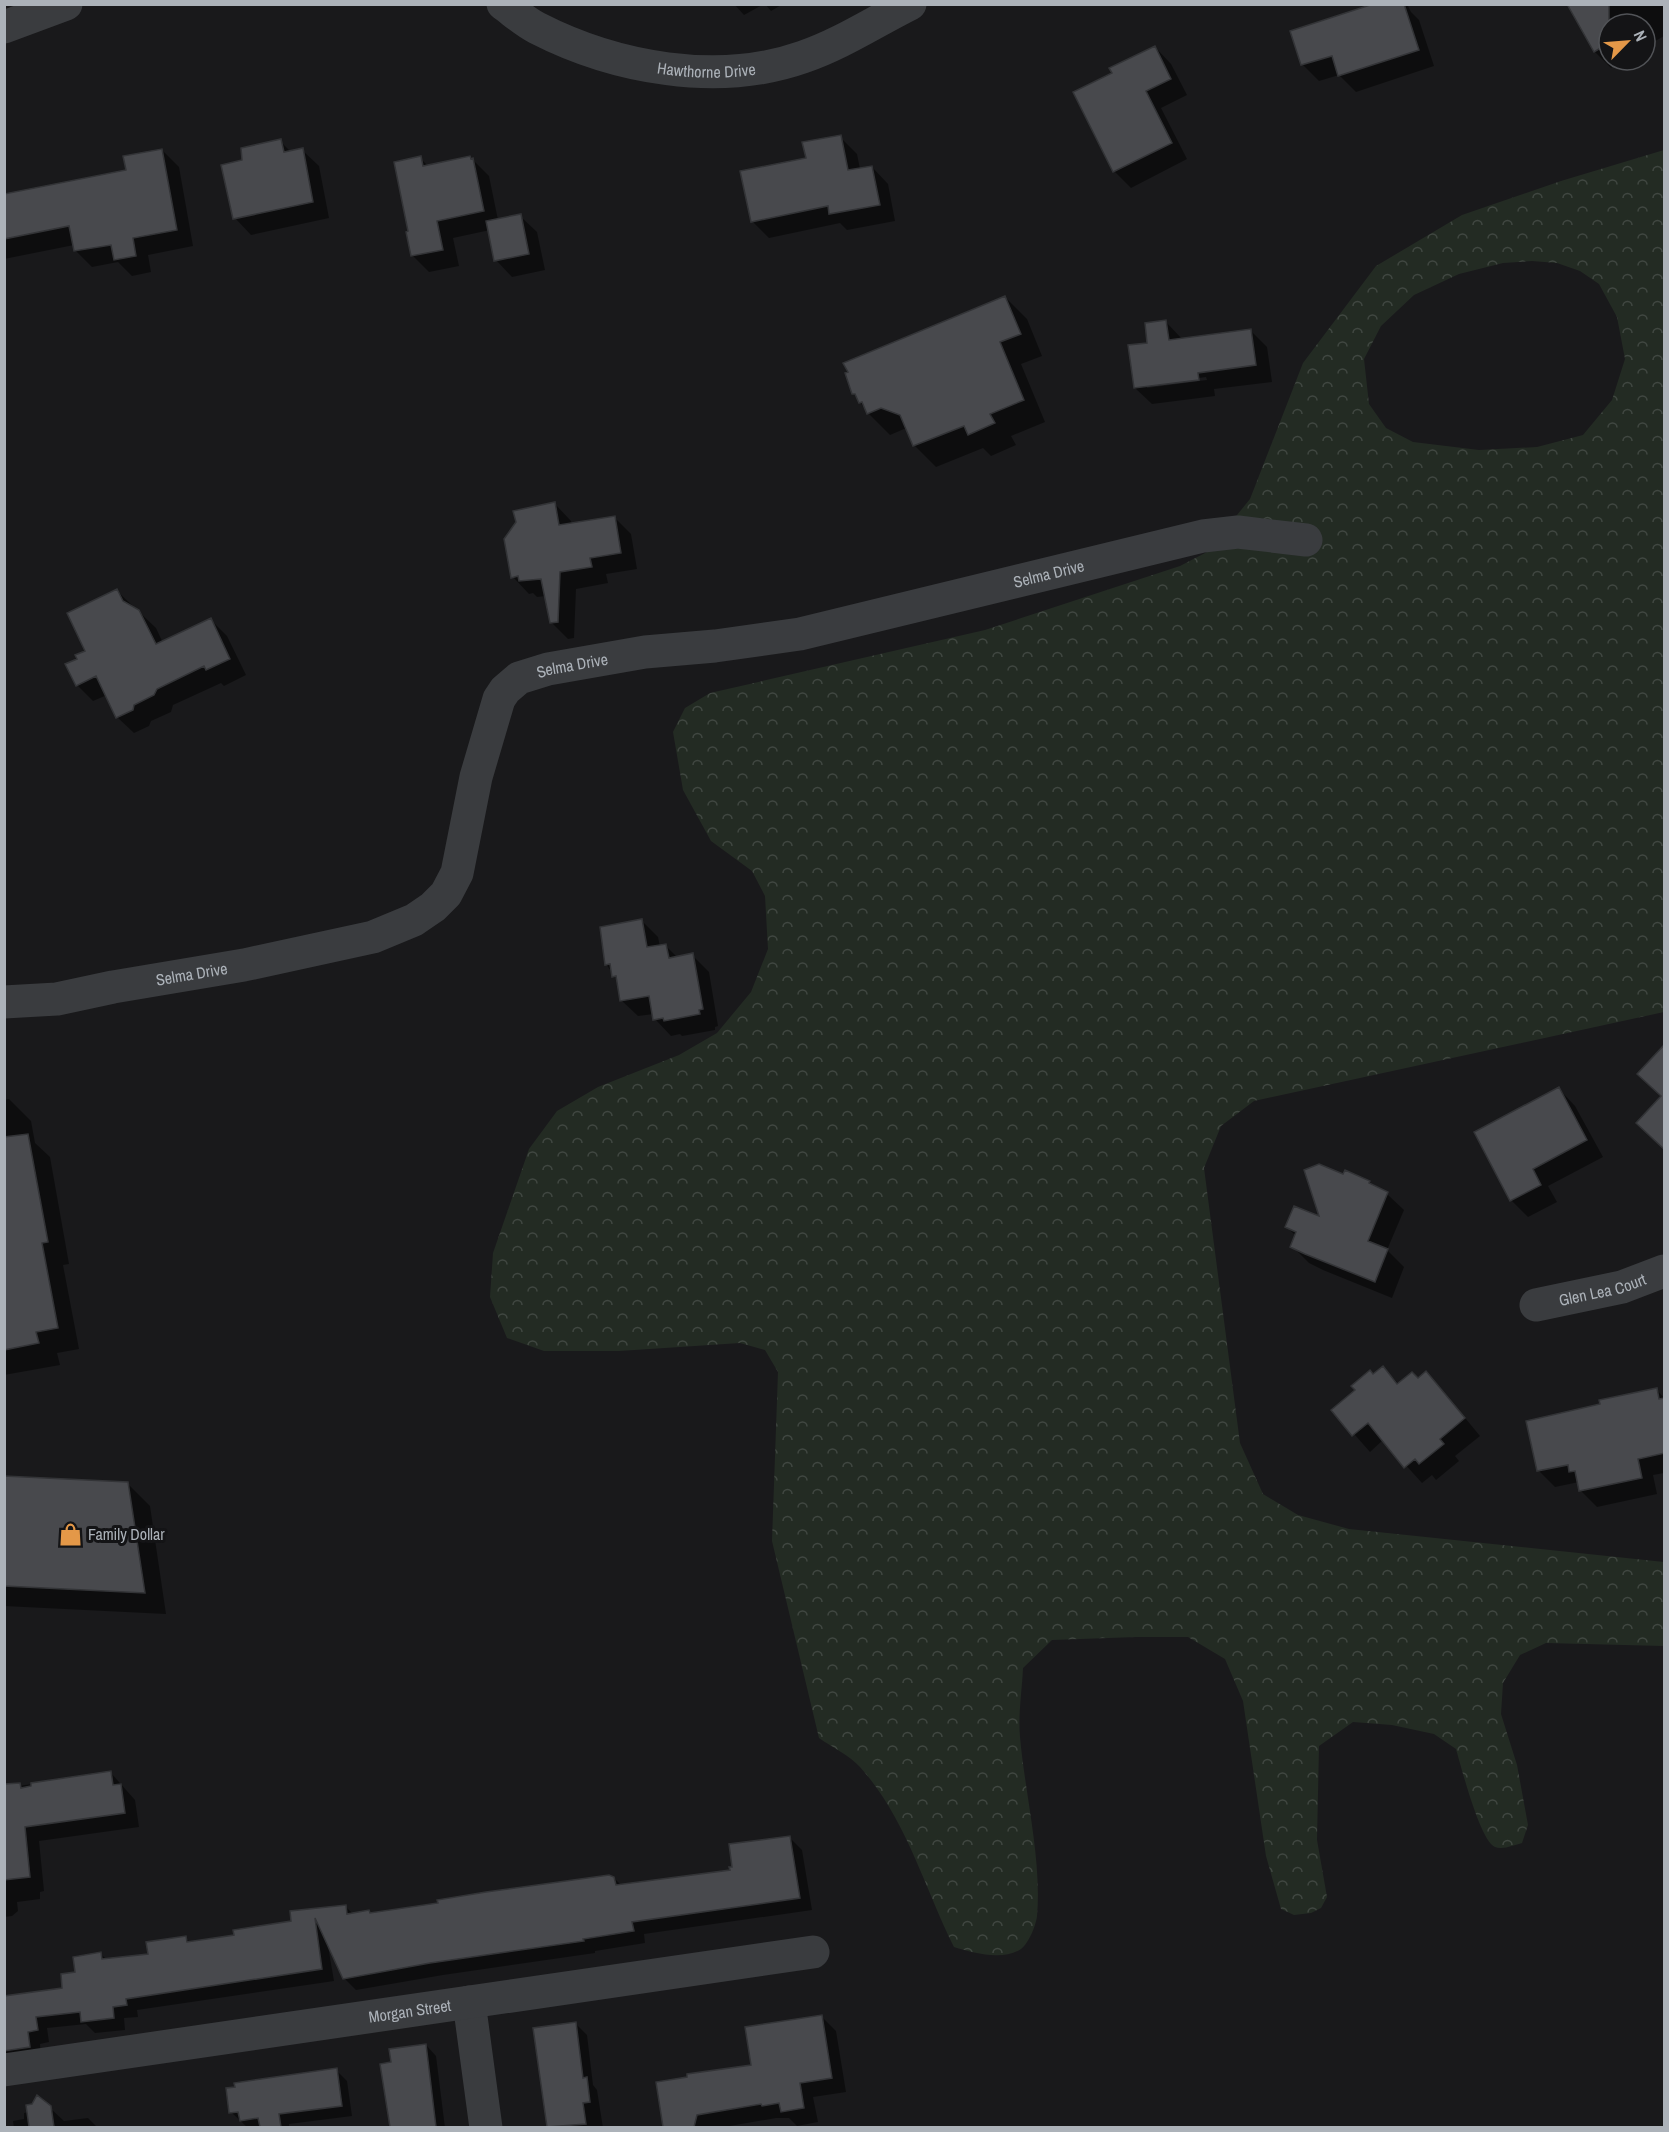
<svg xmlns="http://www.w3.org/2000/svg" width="1669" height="2132" viewBox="0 0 1669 2132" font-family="'Archivo Narrow',sans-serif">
	<defs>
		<pattern id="forest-crowns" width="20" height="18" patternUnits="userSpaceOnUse" patternTransform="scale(1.5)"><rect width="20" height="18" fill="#232b23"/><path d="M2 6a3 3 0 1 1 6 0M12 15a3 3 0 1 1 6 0" fill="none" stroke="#404741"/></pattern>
	</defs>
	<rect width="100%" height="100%" fill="#19191b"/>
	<path fill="url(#forest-crowns)" fill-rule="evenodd" d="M1664 150V1012L1254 1101 1221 1126 1204 1168 1240 1443 1263 1494 1298 1515 1349 1529 1664 1562V1646L1546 1643 1520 1655 1503 1683 1501 1714 1517 1765 1528 1825 1522 1843C1514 1845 1503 1850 1495 1847 1480 1841 1461 1766 1456 1749L1434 1734 1392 1725 1353 1722 1319 1746 1317 1840 1327 1897 1321 1908 1311 1913 1294 1915 1281 1909 1266 1856 1243 1701 1225 1659 1188 1637H1136L1052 1640 1023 1668C1022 1690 1018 1715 1020 1737 1025 1794 1042 1860 1037 1916 1036 1925 1029 1943 1021 1949 1003 1961 973 1953 954 1947 924 1887 906 1818 860 1767 850 1756 832 1747 819 1738L772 1541 778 1372 765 1350 740 1343 619 1351H544L507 1338 490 1297 493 1253 529 1149 557 1111 598 1087 679 1055 717 1033 751 992 768 949 765 896 752 871 711 841 683 790 673 732 685 708 710 693 985 630 1180 566 1207 552 1250 499 1303 363 1376 266 1462 215 1561 181ZM1532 261 1557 263 1580 271 1599 284 1617 317 1625 359 1612 400 1583 435 1537 447 1479 450 1413 442 1386 428 1369 404 1364 359 1381 326 1414 295 1459 274 1503 263Z"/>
	<path fill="#0007" fill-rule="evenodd" d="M734 4H764L744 15Z
		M765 4H783L771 11Z
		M1371 4H1407L1411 12 1419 20 1434 66 1356 92 1339 75 1319 81 1303 65 1292 32 1372 7Z
		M1569 4H1664V36L1645 47V24H1609V60H1624L1611 68 1595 52Z
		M1155 47 1171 64 1187 95 1161 108 1187 159 1131 188 1114 171V74Z
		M840 137 857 154 860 169 872 167 888 184 895 221 847 230 840 223 769 238 752 221 808 159Z
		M280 141 291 152 302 150 319 166 329 218 251 235 235 218 244 161Z
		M162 150 179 167 193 246 148 255 151 272 132 276 118 262 92 267 75 250 74 245 4 259V196L127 171Z
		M470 157 489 176 498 220 520 216 537 232 545 270 512 277 496 260 490 230 453 238 459 266 429 272 413 256 420 158 428 166Z
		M1005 297 1027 319 1042 356 1021 364 1045 422 1011 436 1016 445 991 456 983 448 936 467 914 445 908 430 904 429 890 435 868 413 854 394Z
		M1166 322 1183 340 1251 331 1267 347 1272 382 1214 389 1215 396 1152 404 1135 388 1149 344ZM1206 377 1207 380 1147 388V385Z
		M555 504 571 521 572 525 615 518 631 534 637 569 606 574 608 583 576 589 574 638 568 639 551 622 546 596 537 597 533 593 529 594 513 577Z
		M117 591 156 628 163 643 211 620 227 636 246 675 224 686 221 683 173 705 171 712 151 721 149 726 134 733 117 717 107 695 93 701 77 685 79 659 87 652Z
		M642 921 658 937 660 947 666 946 678 958 692 955 709 972 718 1026 715 1027V1030L682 1036 680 1034 671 1036 655 1019 654 1014 638 1016 621 1000 618 981 606 964Z
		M1559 1089 1575 1106 1603 1157 1548 1186 1557 1202 1528 1217 1511 1200Z
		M9 1099 31 1121 35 1143 50 1157 69 1264 63 1265 79 1349 57 1353 60 1365 4 1375V1100Z
		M1344 1175 1369 1182 1375 1188 1387 1194 1404 1210 1387 1250 1404 1267 1392 1298 1323 1270 1309 1263 1292 1246 1296 1236 1287 1227 1322 1219Z
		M1383 1368 1399 1384 1418 1380 1426 1374 1442 1390 1480 1436 1455 1456 1459 1461 1436 1480 1432 1475 1422 1483 1383 1440 1370 1452 1333 1410Z
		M1657 1390 1664 1398V1473L1653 1475 1657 1494 1597 1507 1580 1490 1579 1482 1555 1487 1538 1470 1602 1406Z
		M4 1478 128 1484 150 1506 166 1614 4 1606Z
		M111 1773 135 1800 139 1827 39 1841 44 1891 40 1892V1899L17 1902 18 1911 12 1916 4 1917V1788Z
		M790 1838 802 1850 812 1910 644 1934 645 1943 595 1951V1953L443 1975 356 1990 344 1978 328 1946 334 1981 137 2010 138 2017 124 2018 125 2030 95 2033 86 2024 47 2028 49 2042 40 2044 41 2059 4 2064V1997L64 1989 76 1974 101 1954 107 1960 149 1956 185 1938 191 1943 236 1937 345 1906 353 1914 371 1915 614 1878 621 1885 732 1871Z
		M822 2017 836 2031 846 2092 813 2097 818 2122 797 2126 789 2118H776L718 2128H664L657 2083 752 2066Z
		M576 2024 587 2035 593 2085 597 2090 603 2128H548L535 2029Z
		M426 2045 436 2056 445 2128H390L382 2065 392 2063Z
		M336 2070 347 2081 352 2116 289 2124V2128H248L231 2112Z
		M50 2108 64 2121 88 2118 98 2128H14L13 2121 24 2119V2113Z"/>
	<path fill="#48494d" stroke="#333437" stroke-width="1.5" d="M1373 4H1404L1419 50 1338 76 1332 56 1301 65 1290 31Z
		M1567 4H1609V43L1594 52Z
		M1155 46 1171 79 1146 91 1172 143 1113 172 1073 92 1112 73 1109 68Z
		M841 135 848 170 872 166 880 205 829 214 828 206 751 222 740 171 806 158 802 142Z
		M281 139 284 152 303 148 313 202 233 219 221 165 242 160 241 148Z
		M162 149 177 230 133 238 136 256 114 260 111 245 74 251 69 226 4 239V194L126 170 123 156Z
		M421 156 423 166 470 156 471 159 473 158 484 211 437 221 443 250 411 256 406 232 408 231 394 162Z
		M521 214 529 254 494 261 486 221Z
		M1005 296 1021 334 1000 342 1024 400 990 414 995 423 968 435 964 426 913 446 900 415 881 408 867 414 862 402 859 403 855 394H852L845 373 848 372 843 363Z
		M1166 320 1169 340 1251 329 1256 365 1198 373 1199 380 1134 388 1128 345 1147 343 1145 323Z
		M555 502 559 525 615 516 621 553 590 558 592 567 560 572 558 622 550 623 541 579 519 581 518 576 511 578 504 539 516 522 513 511Z
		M117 589 123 601 139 610 156 644 211 618 230 659 206 670 204 666 157 689 154 695 134 705 133 710 116 718 96 676 76 686 65 664 77 659 75 655 85 651 67 613Z
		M642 919 647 947 666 944 669 958 693 953 703 1009 699 1010 700 1014 664 1021 663 1018 653 1020 649 996 620 1001 616 976 612 977 610 964 605 965 600 927Z
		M1665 1044V1150L1636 1123 1661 1096 1637 1074Z
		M1559 1087 1587 1140 1533 1169 1541 1185 1510 1201 1474 1132Z
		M28 1134 48 1242 42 1243 58 1328 36 1332 39 1343 4 1350V1137Z
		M1319 1164 1343 1174 1345 1170 1370 1181 1369 1183 1388 1192 1368 1241 1388 1249 1375 1282 1305 1254 1290 1247 1296 1232 1285 1227 1294 1206 1319 1216 1304 1170Z
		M1383 1366 1397 1384 1412 1372 1418 1378 1426 1371 1465 1418 1440 1439 1444 1444 1419 1464 1415 1459 1404 1468 1368 1423 1352 1436 1331 1410 1355 1390 1351 1386 1370 1370 1373 1374Z
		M1657 1388 1659 1399 1665 1398V1453L1638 1459 1642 1478 1579 1491 1575 1471 1569 1472 1568 1465 1537 1471 1526 1421 1600 1404 1599 1400Z
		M4 1476 128 1482 145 1593 4 1586Z
		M111 1771 113 1785 121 1784 125 1813 25 1827 30 1877 4 1880V1784L20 1783 21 1788 31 1786V1783Z
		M790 1836 800 1898 632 1922 634 1931 583 1939 584 1941 430 1963 343 1979 315 1918 322 1969 126 1999 127 2005 113 2007 114 2018 81 2022 80 2012 36 2017 38 2030 28 2032 30 2047 4 2051V1996L62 1988 61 1974 75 1972 73 1957 101 1952 102 1959 148 1954 146 1942 186 1936 187 1942 234 1935 233 1930 291 1921 290 1911 346 1905 347 1914 369 1910 370 1913 438 1903 437 1900 486 1892 609 1875 614 1877 616 1885 730 1870 729 1867H732L729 1844Z
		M822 2015 832 2078 800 2083 804 2108 781 2112 779 2103 762 2106 761 2104 697 2115 694 2127H663L656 2082 687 2077V2074L751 2065 745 2027Z
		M576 2022 583 2078 587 2077 590 2102 583 2103 586 2124 547 2127 533 2028Z
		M426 2044 436 2127H390L380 2064 391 2062 389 2049Z
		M337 2068 342 2106 279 2114 281 2127H260L258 2118 240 2121 238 2112 229 2113 226 2088 235 2087 234 2083Z
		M37 2095 51 2106 54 2127H29L26 2105 32 2104Z"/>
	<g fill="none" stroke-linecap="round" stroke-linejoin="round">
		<g stroke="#3a3c3f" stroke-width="33">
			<path id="s1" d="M503 4C514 12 525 22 537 28 615 68 718 87 803 57 841 44 874 22 910 4"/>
			<path d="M4 27 66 4"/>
			<path id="s2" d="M4 1002 57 999 113 987 244 965 373 937 414 920 433 907 446 894 457 873 476 777 499 699 505 690 519 678 548 669 645 652 715 646 800 634 1203 536 1238 532 1306 540"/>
			<path id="s3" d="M1536 1305 1622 1287 1664 1271"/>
			<path d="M469 2002 486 2128"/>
			<path id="s4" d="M4 2070 813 1952"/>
		</g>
	</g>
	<defs>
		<symbol id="shop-bare" viewBox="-9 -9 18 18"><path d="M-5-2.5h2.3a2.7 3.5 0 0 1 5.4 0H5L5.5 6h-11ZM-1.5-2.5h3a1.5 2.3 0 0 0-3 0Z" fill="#e49848" stroke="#141416" stroke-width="2.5" paint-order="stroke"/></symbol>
	</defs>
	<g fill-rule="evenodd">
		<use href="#shop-bare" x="54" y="1518" width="33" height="33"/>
	</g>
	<g text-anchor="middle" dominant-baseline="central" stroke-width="6" stroke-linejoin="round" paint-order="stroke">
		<g font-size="16" fill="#acb2b9" stroke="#141416">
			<text stroke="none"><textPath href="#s1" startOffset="218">Hawthorne Drive</textPath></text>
			<text stroke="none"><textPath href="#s2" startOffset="1234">Selma Drive</textPath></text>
			<text stroke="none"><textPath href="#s2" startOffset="748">Selma Drive</textPath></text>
			<text stroke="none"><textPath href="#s2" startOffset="190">Selma Drive</textPath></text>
			<text stroke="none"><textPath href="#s3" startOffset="68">Glen Lea Court</textPath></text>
			<text stroke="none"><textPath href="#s4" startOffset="410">Morgan Street</textPath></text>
		</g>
		<g font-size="16" fill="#acb2b9" stroke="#141416" text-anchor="start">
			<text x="88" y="1534">Family Dollar</text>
		</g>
	</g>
	<rect width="1669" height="2132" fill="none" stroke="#acb2b9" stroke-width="12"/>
	<g transform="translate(1627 42) rotate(65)"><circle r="28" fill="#141416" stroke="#515357" stroke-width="1.5"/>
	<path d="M0-4.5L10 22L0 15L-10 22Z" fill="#e49848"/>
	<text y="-9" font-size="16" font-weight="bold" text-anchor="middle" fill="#acb2b9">N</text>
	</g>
</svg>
